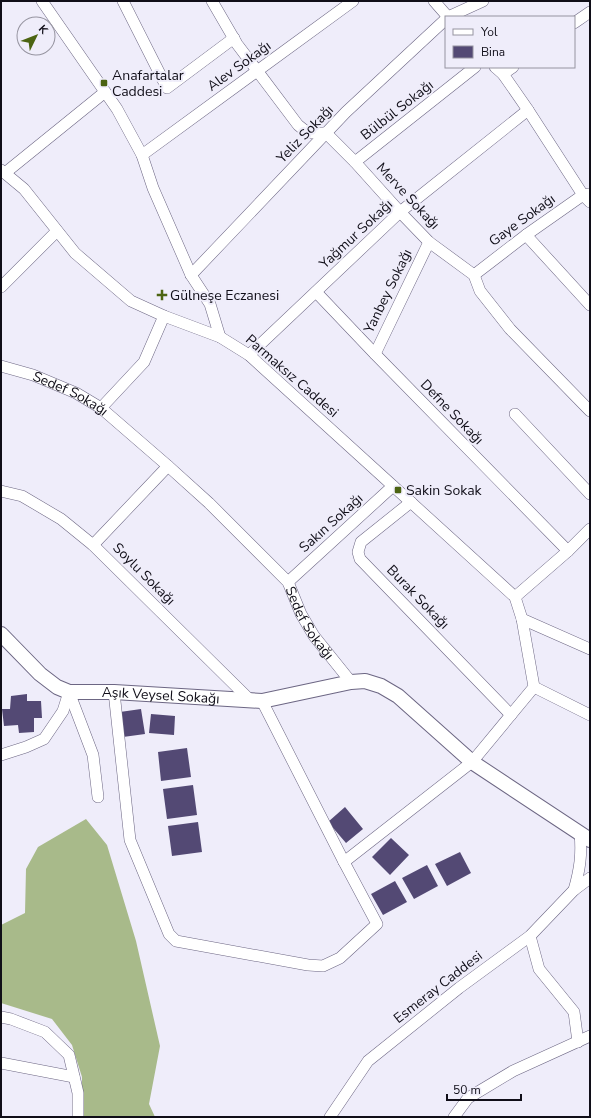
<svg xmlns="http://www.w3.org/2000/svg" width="591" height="1118" viewBox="0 0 591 1118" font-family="'Nunito Sans',sans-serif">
	<rect width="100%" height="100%" fill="#efedfa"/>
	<path fill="#a8ba8a" d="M86 819 107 845 136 941 160 1046 149 1104 155 1117H82V1077L72 1045 52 1019 1 1003V925L25 913 26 869 38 847Z"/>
	<path fill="#534974" d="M27 694V701H41L42 718H34V732L19 733 18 725 4 726 2 709H10L11 696Z
		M141 709 145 734 123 737 120 712Z
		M151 714 175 716 174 735 149 733Z
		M187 748 191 777 161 781 158 752Z
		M193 785 197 815 167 819 163 789Z
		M345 807 363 829 346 843 328 822Z
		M198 822 202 852 172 856 168 826Z
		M391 838 409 855 390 875 372 857Z
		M460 852 471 873 447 886 435 864Z
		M427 865 438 886 414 899 402 878Z
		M395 881 407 902 383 915 371 894Z"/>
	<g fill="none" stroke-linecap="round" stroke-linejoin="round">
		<defs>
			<g id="minor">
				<path d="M42 1 117 109 142 155 153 188 191 275 210 304 220 337"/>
				<path d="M123 1 167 88 234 38"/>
				<path d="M212 1 237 44 298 125 308 133H326L355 162 400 212 429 242 474 275 480 291 510 329 590 411"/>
				<path d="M434 1 448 17"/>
				<path d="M448 17 483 1"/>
				<path d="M574 23 590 12"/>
				<path d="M495 67 503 74 528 110 583 195 590 202"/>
				<path d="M503 74 513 67"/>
				<path d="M142 155 353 1"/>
				<path d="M355 162 475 67"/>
				<path d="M1 170 24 189 75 253 131 301 164 316 220 337 249 355 381 475 515 597 522 619 534 687 472 762 344 862 377 924 340 958 323 966 308 965 176 941 169 934 130 840 114 692"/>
				<path d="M5 173 105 92"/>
				<path d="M526 235 590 305"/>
				<path d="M191 275 346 112 446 19"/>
				<path d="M474 275 526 235 583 195 589 194"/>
				<path d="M1 287 57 231"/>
				<path d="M316 292 375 354 568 551"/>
				<path d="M375 354 429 242"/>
				<path d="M249 355 400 212 528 110"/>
				<path id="s1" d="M1 366 33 375 76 393 101 408 168 466 209 503 288 582 301 614 314 636 351 682"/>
				<path d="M101 408 144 362 164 316"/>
				<path d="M515 414 590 494"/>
				<path d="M1 491 22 496 61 519 93 545 250 700"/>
				<path d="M411 502 361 542 358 552 360 559 511 715"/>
				<path d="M93 545 168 466"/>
				<path d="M288 582 393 486"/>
				<path d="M515 597 568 551 590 529"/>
				<path d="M522 619 590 649"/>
				<path d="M534 687 590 715"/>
				<path d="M69 692 93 755 98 797"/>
				<path d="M262 701 344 862"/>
				<path d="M1 755 26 747 44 739 63 711 69 692"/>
				<path d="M574 890C580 869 582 854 580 833"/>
				<path d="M530 936 539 969 574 1012 578 1042"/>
				<path d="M1 1017 11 1019 45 1032 69 1055 78 1093V1117"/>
				<path d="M1 1063 74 1077"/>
				<path d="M330 1117 368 1061 459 988 530 936 574 890 590 878"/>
				<path d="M454 1117 468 1098 513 1071 590 1036"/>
			</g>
			<g id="tertiary">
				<path id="s2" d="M1 634 40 674 57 687 69 692H114L262 701 351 682 365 681 381 686 398 696 472 762 590 840"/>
			</g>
		</defs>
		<use href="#minor" stroke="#6c6683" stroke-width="12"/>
		<use href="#tertiary" stroke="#6c6683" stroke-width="16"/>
		<use href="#minor" stroke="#fff" stroke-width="11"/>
		<use href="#tertiary" stroke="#fff" stroke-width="14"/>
	</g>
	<g fill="#4c6412" stroke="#efedfa" stroke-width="1.5">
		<rect x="100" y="79" width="8" height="8" rx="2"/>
		<path d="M160 289h4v4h4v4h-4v4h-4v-4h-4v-4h4z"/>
		<rect x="394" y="486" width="8" height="8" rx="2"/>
	</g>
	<g text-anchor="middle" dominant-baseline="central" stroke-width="4" stroke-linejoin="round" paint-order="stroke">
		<g font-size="14" fill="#100e18" stroke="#efedfa">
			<text transform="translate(239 66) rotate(-36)">Alev Sokağı</text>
			<text transform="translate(397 110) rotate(-38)">Bülbül Sokağı</text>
			<text transform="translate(305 134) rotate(-46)">Yeliz Sokağı</text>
			<text transform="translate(408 196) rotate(47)">Merve Sokağı</text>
			<text transform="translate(522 220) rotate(-36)">Gaye Sokağı</text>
			<text transform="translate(356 234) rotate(-43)">Yağmur Sokağı</text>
			<text transform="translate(388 291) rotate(-64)">Yanbey Sokağı</text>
			<text transform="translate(292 376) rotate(41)">Parmaksız Caddesi</text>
			<text stroke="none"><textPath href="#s1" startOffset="75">Sedef Sokağı</textPath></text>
			<text transform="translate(452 412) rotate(46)">Defne Sokağı</text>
			<text transform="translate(331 523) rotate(-42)">Sakın Sokağı</text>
			<text transform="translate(144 574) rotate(45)">Soylu Sokağı</text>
			<text transform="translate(418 597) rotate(46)">Burak Sokağı</text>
			<text stroke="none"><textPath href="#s1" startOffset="411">Sedef Sokağı</textPath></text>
			<text stroke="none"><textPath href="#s2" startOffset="182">Aşık Veysel Sokağı</textPath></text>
			<text transform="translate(438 987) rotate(-38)">Esmeray Caddesi</text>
		</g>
		<g font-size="14" fill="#100e18" stroke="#efedfa" text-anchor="start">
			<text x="112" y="75">Anafartalar<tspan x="112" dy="16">Caddesi</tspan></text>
			<text x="170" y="295">Gülneşe Eczanesi</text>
			<text x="406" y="490">Sakin Sokak</text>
		</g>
	</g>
	<rect width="591" height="1118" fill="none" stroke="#100e18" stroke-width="4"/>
	<rect x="445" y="16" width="130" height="52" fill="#efedfa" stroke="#9694a0"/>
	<rect x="453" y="29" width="20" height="6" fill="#ffffff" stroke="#9694a0"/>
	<text x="481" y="36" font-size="12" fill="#100e18">Yol</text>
	<rect x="453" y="46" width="20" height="12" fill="#534974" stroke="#9694a0"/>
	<text x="481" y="56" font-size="12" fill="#100e18">Bina</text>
	<g transform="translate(36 36) rotate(47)"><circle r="19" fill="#efedfa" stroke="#9694a0"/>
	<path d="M0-3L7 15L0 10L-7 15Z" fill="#4c6412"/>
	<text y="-6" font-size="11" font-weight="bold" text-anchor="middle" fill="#100e18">K</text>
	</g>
	<path d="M447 1094v6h74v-6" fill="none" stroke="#100e18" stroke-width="2"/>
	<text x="453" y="1094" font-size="12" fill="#100e18" stroke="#efedfa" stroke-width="3" paint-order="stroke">50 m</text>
</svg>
